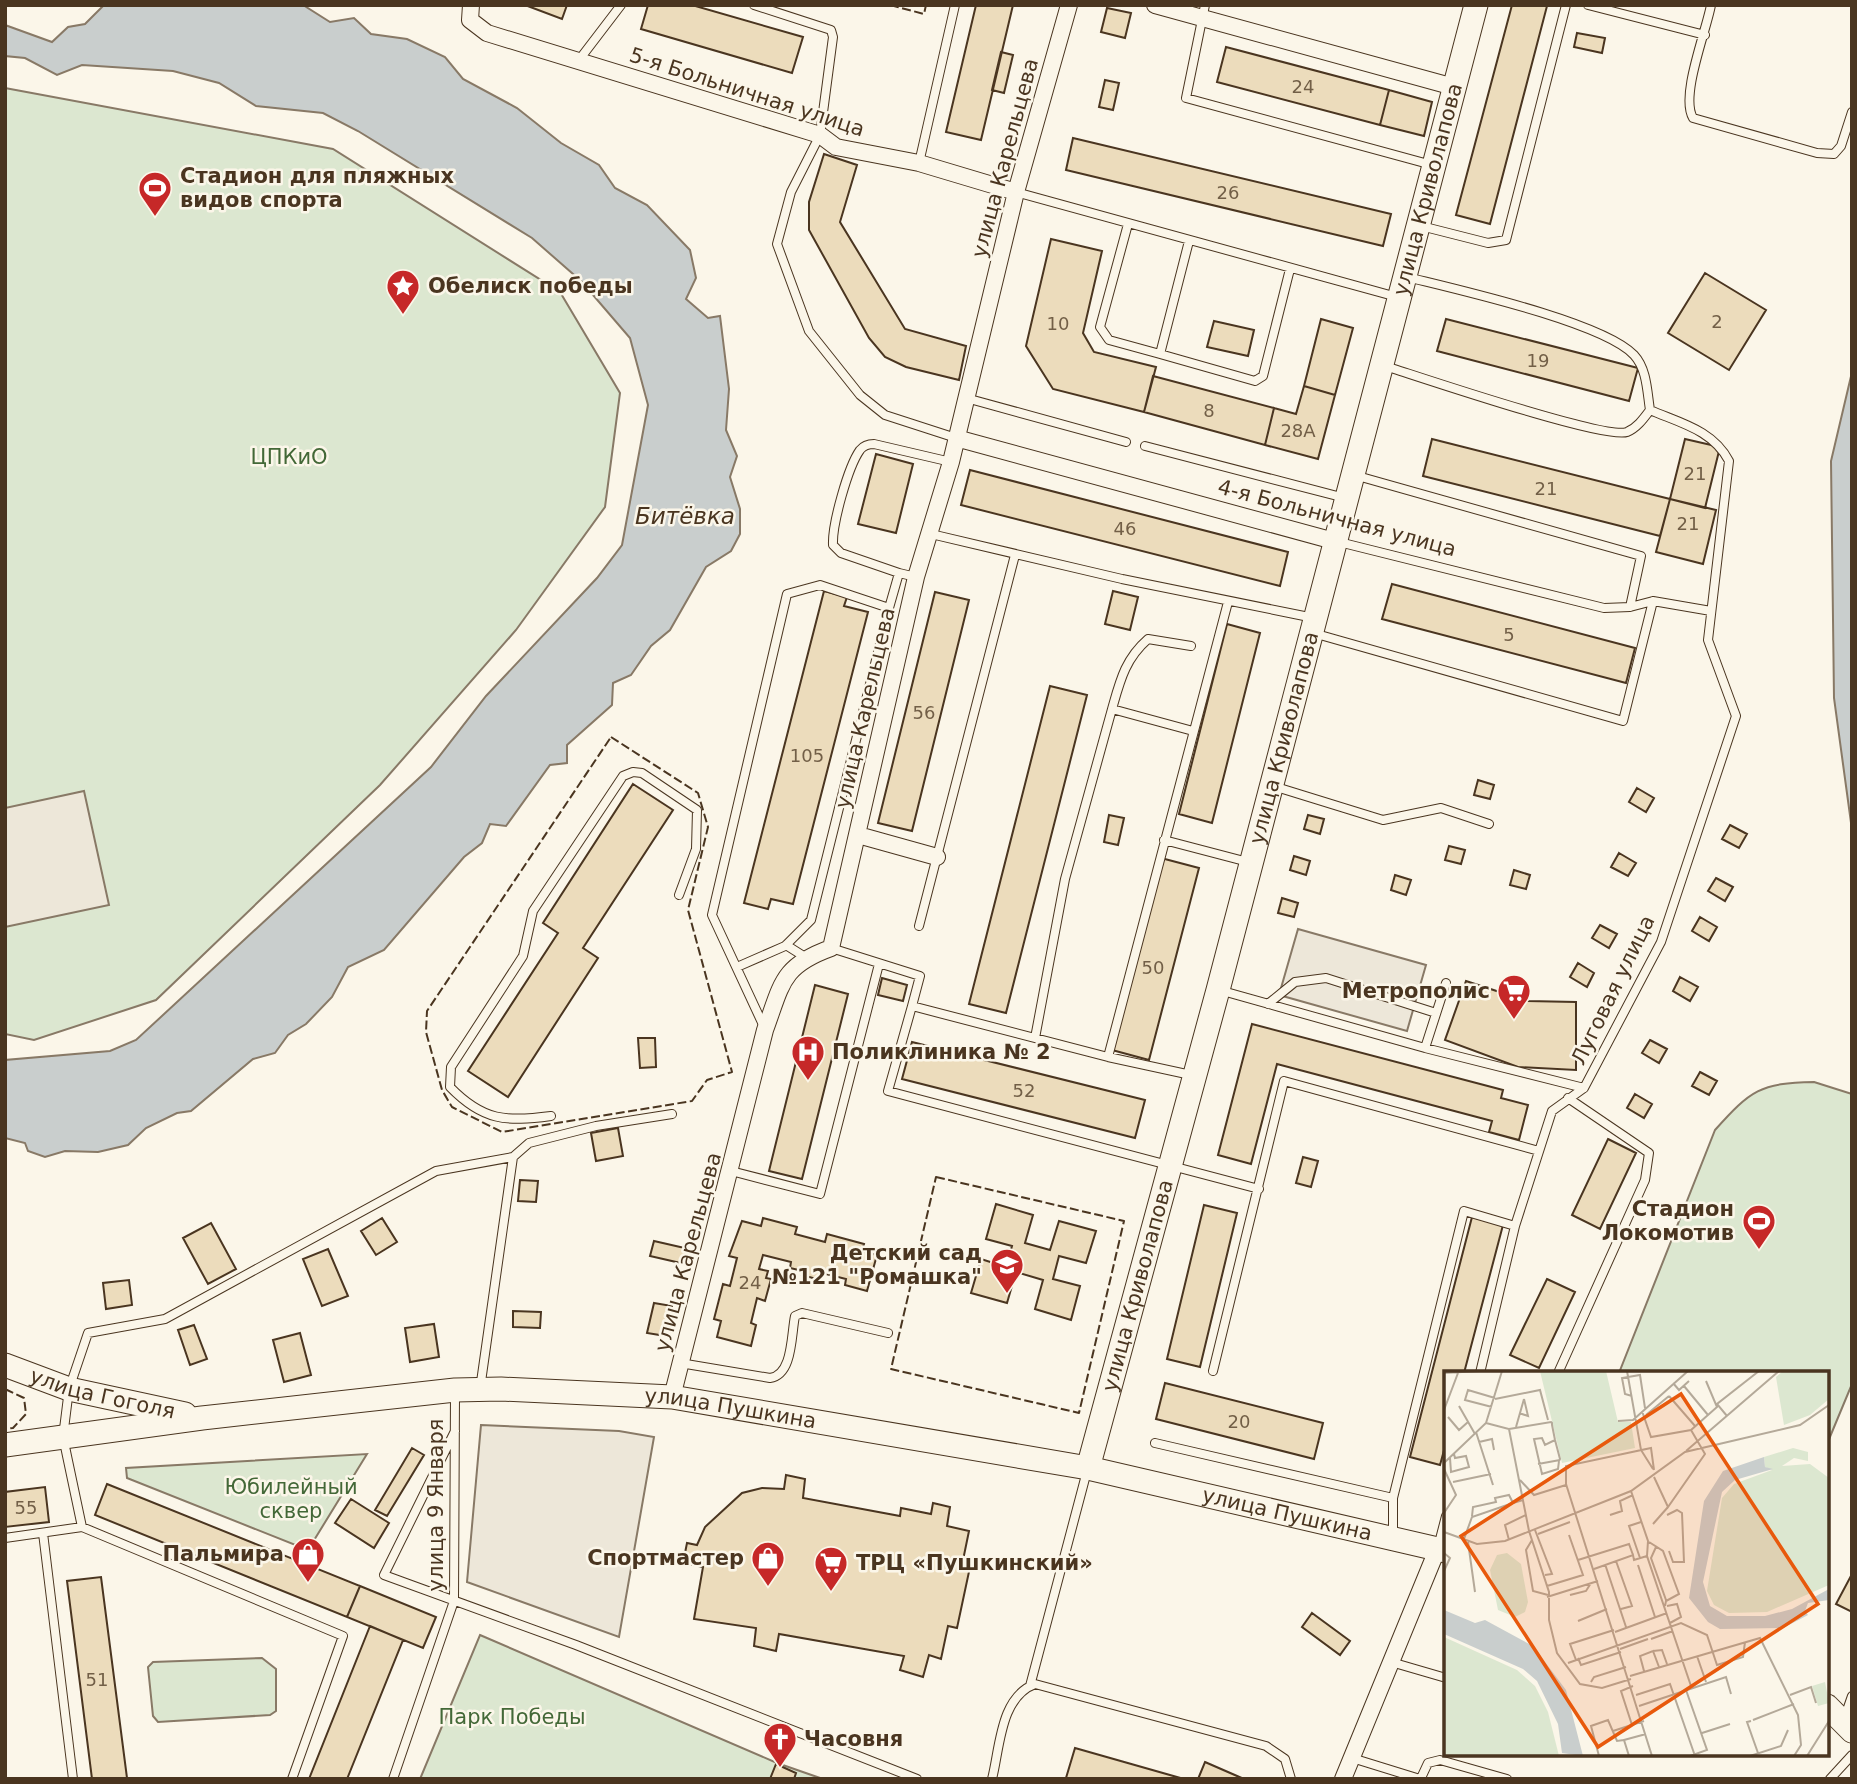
<svg xmlns="http://www.w3.org/2000/svg" width="1857" height="1784" viewBox="0 0 1857 1784" font-family="'DejaVu Sans',sans-serif">
	<rect width="100%" height="100%" fill="#fbf6e9"/>
	<path fill="#dce7d0" stroke="#887966" stroke-width="2" d="M5 88 333 149 560 292 620 393 605 507 516 630 380 785 156 1000 34 1040 5 1034Z
		M1814 1082 1852 1094V1384L1827 1444V1373H1619L1715 1130C1751 1090 1760 1083 1814 1082Z
		M367 1454 308 1550 127 1478 126 1468Z
		M480 1635 777 1763 823 1779H420Z
		M262 1658 276 1669V1711L270 1715 158 1722 153 1716 148 1667 153 1662Z"/>
	<path fill="#ede7d9" stroke="#887966" stroke-width="2" d="M84 791 109 905 5 927V808Z
		M1298 929 1426 965 1407 1031 1279 995Z
		M481 1425 619 1431 654 1437 619 1637 467 1582Z"/>
	<path fill="#c9cecd" stroke="#887966" stroke-width="2" d="M104 5H303L330 22 354 18 371 34 407 39 445 57 463 79 517 108 561 143 599 165 615 188 647 205 690 250 696 278 686 299 708 318 720 316 729 389 726 430 737 456 730 477 740 509V534L731 551 706 567 670 630 651 646 631 675 613 683 612 705 567 745V763L550 765 506 826 490 824 482 843 464 857 384 950 348 967 332 997 306 1024 288 1035 275 1053 253 1059 191 1111 177 1113 146 1128 128 1145 98 1152 65 1151 45 1157 28 1151 25 1143 5 1138V1060L110 1051 136 1040 431 767 486 696 597 578 622 545 648 405 630 338 581 281 532 238 358 131 323 113 256 106 219 83 173 71 82 65 57 75 25 58 5 56V25L52 42 68 27 85 24Z
		M1852 372V830L1834 698 1831 461Z"/>
	<path fill="#ecdcbc" stroke="#4a3520" stroke-width="2" d="M525 5H567L562 19Z
		M648 5H692L803 37 792 73 641 29Z
		M976 5H1013L981 140 946 132Z
		M1512 5 1547 6 1490 224 1456 215Z
		M1107 8 1131 13 1125 38 1101 32Z
		M1577 33 1605 38 1602 53 1574 47Z
		M1226 47 1389 90 1380 125 1217 82Z
		M1001 52 1013 55 1004 93 992 90Z
		M1105 80 1119 83 1113 110 1099 107Z
		M1389 90 1432 102 1424 136 1380 125Z
		M1073 138 1391 214 1383 246 1066 170Z
		M824 154 857 165 840 222 905 329 966 346 959 380 906 367 885 357 869 338 809 230V202Z
		M1051 239 1102 251 1083 333 1094 352 1156 367 1144 412 1053 389 1026 346Z
		M1705 273 1766 310 1729 370 1668 333Z
		M1321 319 1353 328 1335 395 1304 386Z
		M1446 319 1638 368 1629 401 1437 351Z
		M1214 321 1254 330 1248 356 1207 347Z
		M1153 376 1274 408 1265 445 1144 412Z
		M1304 386 1335 395 1318 459 1265 445 1274 408 1296 414Z
		M1432 439 1670 499 1660 536 1423 476Z
		M1685 439 1720 447 1705 508 1670 499Z
		M876 454 913 464 896 533 858 524Z
		M970 470 1288 552 1280 586 961 505Z
		M1670 499 1716 510 1703 564 1656 552Z
		M1392 584 1635 648 1626 683 1382 619Z
		M824 591 847 597 844 606 868 612 793 904 771 899 768 909 744 903Z
		M1113 591 1138 597 1130 630 1105 624Z
		M935 592 969 600 912 831 878 823Z
		M1227 624 1260 633 1212 823 1179 814Z
		M1050 686 1087 695 1006 1013 969 1004Z
		M1478 780 1494 785 1490 799 1474 795Z
		M633 784 673 810 583 948 598 958 508 1097 468 1071 558 933 543 923Z
		M1637 788 1654 798 1646 812 1629 802Z
		M1109 815 1124 818 1118 845 1104 842Z
		M1308 815 1324 819 1320 834 1304 829Z
		M1730 825 1747 834 1739 848 1722 839Z
		M1449 846 1465 850 1461 864 1445 860Z
		M1619 853 1636 863 1628 876 1611 867Z
		M1294 856 1310 861 1306 875 1290 870Z
		M1161 858 1199 868 1149 1060 1112 1050Z
		M1514 870 1530 875 1526 889 1510 885Z
		M1395 875 1411 880 1406 895 1391 890Z
		M1716 878 1733 887 1725 901 1708 891Z
		M1282 898 1298 903 1294 917 1278 913Z
		M1700 917 1717 927 1709 941 1692 931Z
		M1600 925 1617 934 1609 948 1592 938Z
		M1578 963 1594 973 1587 987 1570 977Z
		M1680 977 1698 987 1690 1001 1673 991Z
		M882 978 907 985 903 1001 878 995Z
		M1466 981 1527 1001 1576 1002V1070L1518 1067 1445 1040Z
		M815 985 848 994 802 1179 769 1171Z
		M1252 1024 1503 1090 1501 1098 1528 1105 1519 1140 1489 1132 1492 1121 1277 1064 1251 1164 1218 1155Z
		M638 1038H655L656 1067 640 1068Z
		M1650 1040 1667 1049 1659 1063 1642 1053Z
		M912 1042 1145 1100 1135 1138 902 1079Z
		M1700 1072 1717 1081 1709 1095 1692 1086Z
		M1635 1094 1652 1104 1644 1118 1627 1108Z
		M618 1128 623 1156 596 1161 591 1133Z
		M1608 1139 1636 1153 1600 1229 1572 1215Z
		M1303 1157 1318 1161 1311 1187 1296 1183Z
		M520 1180 538 1181 536 1202 518 1201Z
		M996 1204 1033 1215 1025 1243 1050 1250 1059 1221 1096 1231 1086 1263 1059 1256 1053 1279 1080 1286 1071 1320 1035 1309 1043 1280 1016 1272 1007 1303 971 1293 981 1259 1006 1267 1012 1246 986 1239Z
		M1204 1205 1237 1213 1200 1367 1167 1359Z
		M1472 1217 1503 1225 1464 1373H1446V1443L1440 1465 1410 1457Z
		M382 1218 397 1242 376 1255 361 1231Z
		M763 1218 797 1227 795 1234 825 1242 827 1234 864 1244 862 1251 877 1255 867 1291 845 1285 846 1279 822 1273 820 1280 802 1275 803 1271 790 1268 791 1262 763 1255 759 1269 768 1271 766 1278 771 1279 765 1301 757 1298 751 1323 756 1325 751 1346 717 1337 721 1321 714 1319 723 1284 730 1286 737 1258 729 1256 742 1221 761 1226Z
		M211 1223 236 1269 208 1284 183 1238Z
		M654 1241 689 1249 685 1264 650 1256Z
		M328 1249 348 1296 322 1306 303 1259Z
		M1547 1279 1575 1292 1539 1368 1510 1355Z
		M129 1280 132 1305 106 1309 103 1283Z
		M654 1303 672 1306 666 1336 647 1333Z
		M513 1311 541 1312 540 1328 513 1327Z
		M434 1324 439 1357 410 1362 405 1328Z
		M194 1325 207 1359 190 1365 178 1330Z
		M300 1333 311 1375 284 1382 273 1340Z
		M1165 1383 1323 1423 1314 1459 1156 1419Z
		M412 1448 424 1455 387 1516 375 1510Z
		M786 1475 805 1479 803 1498 900 1516 901 1508 931 1514 933 1503 950 1507 947 1526 969 1531 962 1565 970 1567 957 1628 948 1626 941 1659 929 1655 923 1677 900 1670 904 1656 779 1634 776 1651 754 1646 756 1628 694 1619 703 1567 683 1563 687 1543 697 1545 705 1527 742 1493 762 1488 784 1489Z
		M107 1484 360 1586 347 1617 95 1515Z
		M45 1487 49 1522 5 1527V1492Z
		M351 1499 389 1523 374 1548 335 1523Z
		M1852 1574V1612L1836 1604Z
		M101 1577 127 1778 121 1779H92L67 1581Z
		M360 1586 436 1617 423 1648 347 1617Z
		M1312 1613 1350 1641 1340 1655 1302 1627Z
		M370 1626 403 1640 347 1779H309Z
		M1075 1748 1184 1779 1066 1778Z
		M1205 1762 1244 1779H1198Z
		M776 1764 796 1773 794 1779H770Z"/>
	<g fill="none" stroke-linecap="round" stroke-linejoin="round">
		<defs>
			<path id="lane" d="M754 5 831 30 833 37 820 135 791 192 777 244 809 331 860 395 885 415 956 438
				M1205 5 1186 98 1432 165
				M1588 5 1705 35
				M1711 5C1706 32 1680 96 1693 118L1817 153 1834 154 1841 146 1852 112
				M579 60 621 5
				M919 163 955 5
				M1016 192 1397 297
				M1128 224 1100 327 1109 340 1160 354
				M1421 226 1488 243 1506 240 1566 5
				M1189 241 1160 354 1255 381 1263 376 1290 269
				M1407 277C1455 289 1603 322 1634 355 1647 369 1647 391 1650 410 1680 423 1713 430 1729 461L1708 640 1736 716 1661 942 1584 1088 1552 1111 1515 1226 1480 1373
				M1385 366C1420 377 1605 440 1627 432 1637 428 1644 418 1650 410
				M966 398 1126 442
				M1145 446 1345 498
				M1354 475 1641 556 1630 607
				M931 534 1122 579 1314 618
				M1339 542 1604 608 1630 607 1653 601 1711 611
				M899 573 841 553 833 545C832 524 848 467 860 450 864 445 869 444 874 444L951 462
				M1313 633 1623 721 1653 601
				M1112 709C1120 681 1125 659 1148 639L1191 646
				M1273 786 1383 820 1441 808 1489 824
				M1164 840 1248 862
				M919 926 1015 555
				M786 945 805 957
				M831 948 920 976 912 1006 1108 1057 1191 1075
				M737 967 785 946 811 920 889 608
				M1219 990 1425 1048 1584 1088
				M1268 1004 1295 982 1326 978 1436 1013
				M912 1006 888 1091 1259 1189
				M765 1029 712 915 787 594 820 585 889 608 899 573 916 577
				M1035 1038 1065 879 1112 709 1193 731
				M1425 1048 1446 983
				M1108 1057 1228 602
				M551 1116C506 1122 483 1121 450 1087L451 1067 523 956 533 911 623 776 633 772 642 773 697 810 696 849 679 895
				M513 1157 529 1143 596 1126 672 1114
				M731 1171 820 1194 879 964
				M680 1363 770 1378C793 1375 791 1335 795 1316L802 1313 888 1333
				M1213 1371 1284 1081 1539 1151
				M1558 1373 1645 1180 1649 1153 1568 1098
				M455 1431 384 1575 576 1645 917 1779
				M1155 1443 1393 1498
				M82 1527 63 1437 69 1389 88 1333 165 1319 436 1171 513 1157 480 1389
				M43 1533 73 1779
				M1393 1535V1498L1464 1211 1515 1226
				M5 1538 82 1527 343 1636 292 1779
				M1438 1547 1446 1516
				M1391 1662 1446 1678
				M1030 1686 1087 1471
				M1844 1719 1852 1696
				M1352 1758 1420 1779
				M1421 1778 1428 1763 1440 1760 1507 1779
				M393 1779 454 1601 455 1393
				M992 1779C1000 1748 1000 1697 1035 1684L1266 1746 1285 1759 1291 1779
				M1830 1779 1852 1755"/>
			<path id="street" d="M471 5 470 20 487 33 820 135 836 147 919 163 1016 192
				M1155 5 1454 87
				M956 438 1334 541
				M858 835 937 857
				M672 1397 765 1030C782 984 781 966 831 948L916 577 951 462 1016 192 1069 5
				M1343 1779 1437 1550"/>
			<g id="secondary">
				<path id="s1" d="M5 1365 69 1389 185 1414"/>
				<path id="s2" d="M5 1445 202 1418 455 1390 501 1389 672 1397 1088 1468 1446 1551"/>
				<path id="s3" d="M1088 1468 1218 990 1476 5"/>
				<path d="M1827 1706 1852 1731"/>
			</g>
		</defs>
		<use href="#lane" stroke="#4a3520" stroke-width="10"/>
		<use href="#street" stroke="#4a3520" stroke-width="18"/>
		<use href="#secondary" stroke="#4a3520" stroke-width="25"/>
		<use href="#lane" stroke="#fbf6e9" stroke-width="8"/>
		<use href="#street" stroke="#fbf6e9" stroke-width="16"/>
		<use href="#secondary" stroke="#fbf6e9" stroke-width="23"/>
		<path stroke="#4a3520" stroke-width="2" stroke-dasharray="9 3.5" stroke-linecap="butt" d="M890 5 924 14 926 5
			M611 737 698 793 708 827 688 910 732 1072 707 1080 692 1101 502 1132 452 1107 442 1090 426 1032 427 1011Z
			M936 1177 1124 1221 1079 1413 891 1369Z
			M5 1389 24 1398 26 1414 13 1428 5 1429"/>
	</g>
	<defs>
		<symbol id="stadium-pin" viewBox="-11 -11 22 30"><path d="M0 17L-7.5 6A9.5 9.5 0 1 1 7.5 6Z" fill="#c62828" stroke="#fbf6e9"/><path d="M0-5a6.5 5 0 1 0 0 10a6.5 5 0 1 0 0-10ZM-3.5-1.8h7v3.6h-7Z" fill="#fff"/></symbol>
		<symbol id="sight-pin" viewBox="-11 -11 22 30"><path d="M0 17L-7.5 6A9.5 9.5 0 1 1 7.5 6Z" fill="#c62828" stroke="#fbf6e9"/><path d="M0-6L1.8-2.2L6-1.7L2.9 1.2L3.7 5.4L0 3.3L-3.7 5.4L-2.9 1.2L-6-1.7L-1.8-2.2Z" fill="#fff"/></symbol>
		<symbol id="supermarket-pin" viewBox="-11 -11 22 30"><path d="M0 17L-7.5 6A9.5 9.5 0 1 1 7.5 6Z" fill="#c62828" stroke="#fbf6e9"/><path d="M-6-5.5h2.5l.6 2H6L4.5 2H-2.5L-4.4-4H-6ZM-1.5 3.2a1.3 1.3 0 1 0 .1 0ZM3 3.2a1.3 1.3 0 1 0 .1 0Z" fill="#fff"/></symbol>
		<symbol id="hospital-pin" viewBox="-11 -11 22 30"><path d="M0 17L-7.5 6A9.5 9.5 0 1 1 7.5 6Z" fill="#c62828" stroke="#fbf6e9"/><path d="M-5-5h3v3.5h4V-5h3V5h-3V1.5h-4V5h-3Z" fill="#fff"/></symbol>
		<symbol id="school-pin" viewBox="-11 -11 22 30"><path d="M0 17L-7.5 6A9.5 9.5 0 1 1 7.5 6Z" fill="#c62828" stroke="#fbf6e9"/><path d="M0-5L7-2L0 1L-7-2ZM-4 1L0 2.5L4 1V4Q0 6-4 4Z" fill="#fff"/></symbol>
		<symbol id="shop-pin" viewBox="-11 -11 22 30"><path d="M0 17L-7.5 6A9.5 9.5 0 1 1 7.5 6Z" fill="#c62828" stroke="#fbf6e9"/><path d="M-5-2.5h2.3a2.7 3.5 0 0 1 5.4 0H5L5.5 6h-11ZM-1.5-2.5h3a1.5 2.3 0 0 0-3 0Z" fill="#fff"/></symbol>
		<symbol id="church-pin" viewBox="-11 -11 22 30"><path d="M0 17L-7.5 6A9.5 9.5 0 1 1 7.5 6Z" fill="#c62828" stroke="#fbf6e9"/><path d="M-1.2-6h2.4v3.5h3.3v2.4h-3.3V6h-2.4V-.1h-3.3v-2.4h3.3Z" fill="#fff"/></symbol>
	</defs>
	<g fill-rule="evenodd">
		<use href="#stadium-pin" x="136" y="169" width="38" height="52"/>
		<use href="#sight-pin" x="384" y="267" width="38" height="52"/>
		<use href="#supermarket-pin" x="1495" y="972" width="38" height="52"/>
		<use href="#hospital-pin" x="789" y="1033" width="38" height="52"/>
		<use href="#stadium-pin" x="1740" y="1202" width="38" height="52"/>
		<use href="#school-pin" x="988" y="1246" width="38" height="52"/>
		<use href="#shop-pin" x="289" y="1535" width="38" height="52"/>
		<use href="#shop-pin" x="749" y="1539" width="38" height="52"/>
		<use href="#supermarket-pin" x="812" y="1544" width="38" height="52"/>
		<use href="#church-pin" x="761" y="1720" width="38" height="52"/>
	</g>
	<g text-anchor="middle" dominant-baseline="central" stroke-width="5" stroke-linejoin="round" paint-order="stroke">
		<g font-size="18" fill="#725f47">
			<text x="1303" y="86">24</text>
			<text x="1228" y="192">26</text>
			<text x="1717" y="321">2</text>
			<text x="1058" y="323">10</text>
			<text x="1538" y="360">19</text>
			<text x="1209" y="410">8</text>
			<text x="1298" y="430">28А</text>
			<text x="1695" y="473">21</text>
			<text x="1546" y="488">21</text>
			<text x="1688" y="523">21</text>
			<text x="1125" y="528">46</text>
			<text x="1509" y="634">5</text>
			<text x="924" y="712">56</text>
			<text x="807" y="755">105</text>
			<text x="1153" y="967">50</text>
			<text x="1024" y="1090">52</text>
			<text x="750" y="1282">24</text>
			<text x="1239" y="1421">20</text>
			<text x="26" y="1507">55</text>
			<text x="97" y="1679">51</text>
		</g>
		<g font-size="21" fill="#4a3520" stroke="#fbf6e9">
			<text transform="translate(747 92) rotate(18)">5-я Больничная улица</text>
			<text transform="translate(1005 158) rotate(-75)">улица Карельцева</text>
			<text stroke="none"><textPath href="#s3" startOffset="1323">улица Криволапова</textPath></text>
			<text transform="translate(1337 518) rotate(15)">4-я Больничная улица</text>
			<text transform="translate(865 708) rotate(-77)">улица Карельцева</text>
			<text stroke="none"><textPath href="#s3" startOffset="756">улица Криволапова</textPath></text>
			<text transform="translate(1613 990) rotate(-64)">Луговая улица</text>
			<text transform="translate(688 1252) rotate(-75)">улица Карельцева</text>
			<text stroke="none"><textPath href="#s3" startOffset="189">улица Криволапова</textPath></text>
			<text stroke="none"><textPath href="#s1" startOffset="102">улица Гоголя</textPath></text>
			<text stroke="none"><textPath href="#s2" startOffset="730">улица Пушкина</textPath></text>
			<text transform="translate(436 1505) rotate(-90)">улица 9 Января</text>
			<text stroke="none"><textPath href="#s2" startOffset="1297">улица Пушкина</textPath></text>
		</g>
		<g font-size="21" font-weight="bold" fill="#4a3520" stroke="#fbf6e9" text-anchor="start">
			<text x="180" y="176">Стадион для пляжных<tspan x="180" dy="24">видов спорта</tspan></text>
			<text x="428" y="286">Обелиск победы</text>
			<text x="1490" y="991" text-anchor="end">Метрополис</text>
			<text x="832" y="1052">Поликлиника № 2</text>
			<text x="1734" y="1209" text-anchor="end">Стадион<tspan x="1734" dy="24">Локомотив</tspan></text>
			<text x="982" y="1253" text-anchor="end">Детский сад<tspan x="982" dy="24">№121 "Ромашка"</tspan></text>
			<text x="284" y="1554" text-anchor="end">Пальмира</text>
			<text x="744" y="1558" text-anchor="end">Спортмастер</text>
			<text x="856" y="1563">ТРЦ «Пушкинский»</text>
			<text x="804" y="1739">Часовня</text>
		</g>
		<g font-size="21" fill="#436837" stroke="#fbf6e9">
			<text x="289" y="457">ЦПКиО</text>
			<text x="291" y="1487">Юбилейный<tspan x="291" dy="24">сквер</tspan></text>
			<text x="512" y="1717">Парк Победы</text>
		</g>
		<g font-size="23" font-style="italic" fill="#4a3520" stroke="#fbf6e9">
			<text x="685" y="516">Битёвка</text>
		</g>
	</g>
	<g transform="translate(1444 1371)">
		<rect width="385" height="385" fill="#fbf6e9"/>
		<path d="M96 0H162L174 51H187L191 77 118 92ZM339 0H385V28L366 44 340 54 332 6ZM349 77 364 81V90L350 87 338 95 366 93 385 107V214L323 241 285 242 270 234 263 220 278 127 290 113 328 99 321 96 320 86ZM63 182 77 193 84 231 81 241 71 246 54 239 46 199 53 184ZM0 266 73 299 91 315 104 341 115 385H0ZM381 311 385 332 374 335 368 315Z" fill="#dce7d0"/>
		<path d="M320 86 321 96 329 98 291 109 278 121 259 211 266 235 283 245H321L348 238 385 218V229L364 232 361 240 364 244 339 257 276 258 264 251 245 227 260 130 279 100ZM0 239 31 252 41 249 89 275 122 319 139 385 118 382 114 353 93 310 79 298 0 263Z" fill="#c9cecd"/>
		<path fill="none" stroke="#b4a999" stroke-width="2" d="M183 0 197 79 209 98M0 2 36 0M229 12 235 19 245 10M240 15 264 44M188 25 181 23 178 7 196 4 201 37M225 25 251 55M51 28 96 19 104 49M15 35 31 63M48 36 21 29 24 19 51 27M0 39 14 2M198 40 207 66 247 59 273 36 262 10M75 42 84 45 80 28M202 44 225 25M283 45 273 33 315 0M4 46 15 59 24 51M174 50 189 49 244 0M42 52 65 58 85 160 105 221V249L113 282 136 313 158 317 187 308M72 56 80 28M65 58 107 51 108 52V54L111 69 116 88 115 90 114 98 98 103 90 68 98 67 101 74 111 69M32 61 49 114M35 71 48 68 50 79M242 80 335 0M6 87 7 101 25 96 22 85 11 87 10 83M0 92 42 52 58 0M94 93 116 89M0 98 12 124 0 142M210 106 224 136 261 83 247 59M76 109 90 124 122 114V95L207 77 210 99M9 111 47 103M122 113 208 385M187 120 204 170 203 185 248 318M166 144 178 140 176 130 189 124M223 144 233 139 238 142 240 191H229L225 180M28 145 29 136 52 131 51 127 65 124 69 132 79 129M209 153 224 136M91 159 108 203 101 204M0 161 33 173 61 170 187 120 241 81 356 54 385 34M94 163 126 151M20 168 28 146 69 132M65 169 61 154 82 144M88 169 82 179 89 220 104 224M24 171 31 221M205 171 219 180 235 223 222 230 221 235M212 176 207 187 222 229M0 182 6 187 0 200M196 187 185 155 197 151M134 189 185 173 189 184M172 190 188 235 177 238M161 193 182 256M194 194 211 246M150 198 189 184 190 189 203 185M103 215 139 204 125 164M126 224 142 220 147 212M103 226 154 210M223 235 233 233 237 246 226 252M134 250 163 238M171 261 223 242M207 268 229 260M176 278 204 268M209 280 218 279 223 293M253 285 262 311M134 287 137 294 177 281M132 289 126 273 170 259M124 292 237 252 263 264 273 294 299 286 301 271M200 300 196 285 209 280 215 296M186 305 316 267 354 344 357 374 350 385M147 311 150 306 182 296M242 319 263 379 246 385M192 324 226 313 251 385M346 324 367 316 372 332M195 335 282 306 287 323M309 349 350 333M307 350 303 351 314 382M188 354 177 320 189 315M169 360 200 350M258 362 286 353M155 385 147 355 164 349 173 370 180 369M185 385 180 369 202 363M306 385 337 375 344 359M363 385 385 350"/>
		<path fill="#e8590c" fill-opacity="0.15" stroke="#e8590c" stroke-width="3.5" d="M237 23 374 233 154 376 17 165Z"/>
		<rect width="385" height="385" fill="none" stroke="#4a3520" stroke-width="3.5"/>
	</g>
	<rect width="1857" height="1784" fill="none" stroke="#4a3520" stroke-width="14"/>
</svg>
